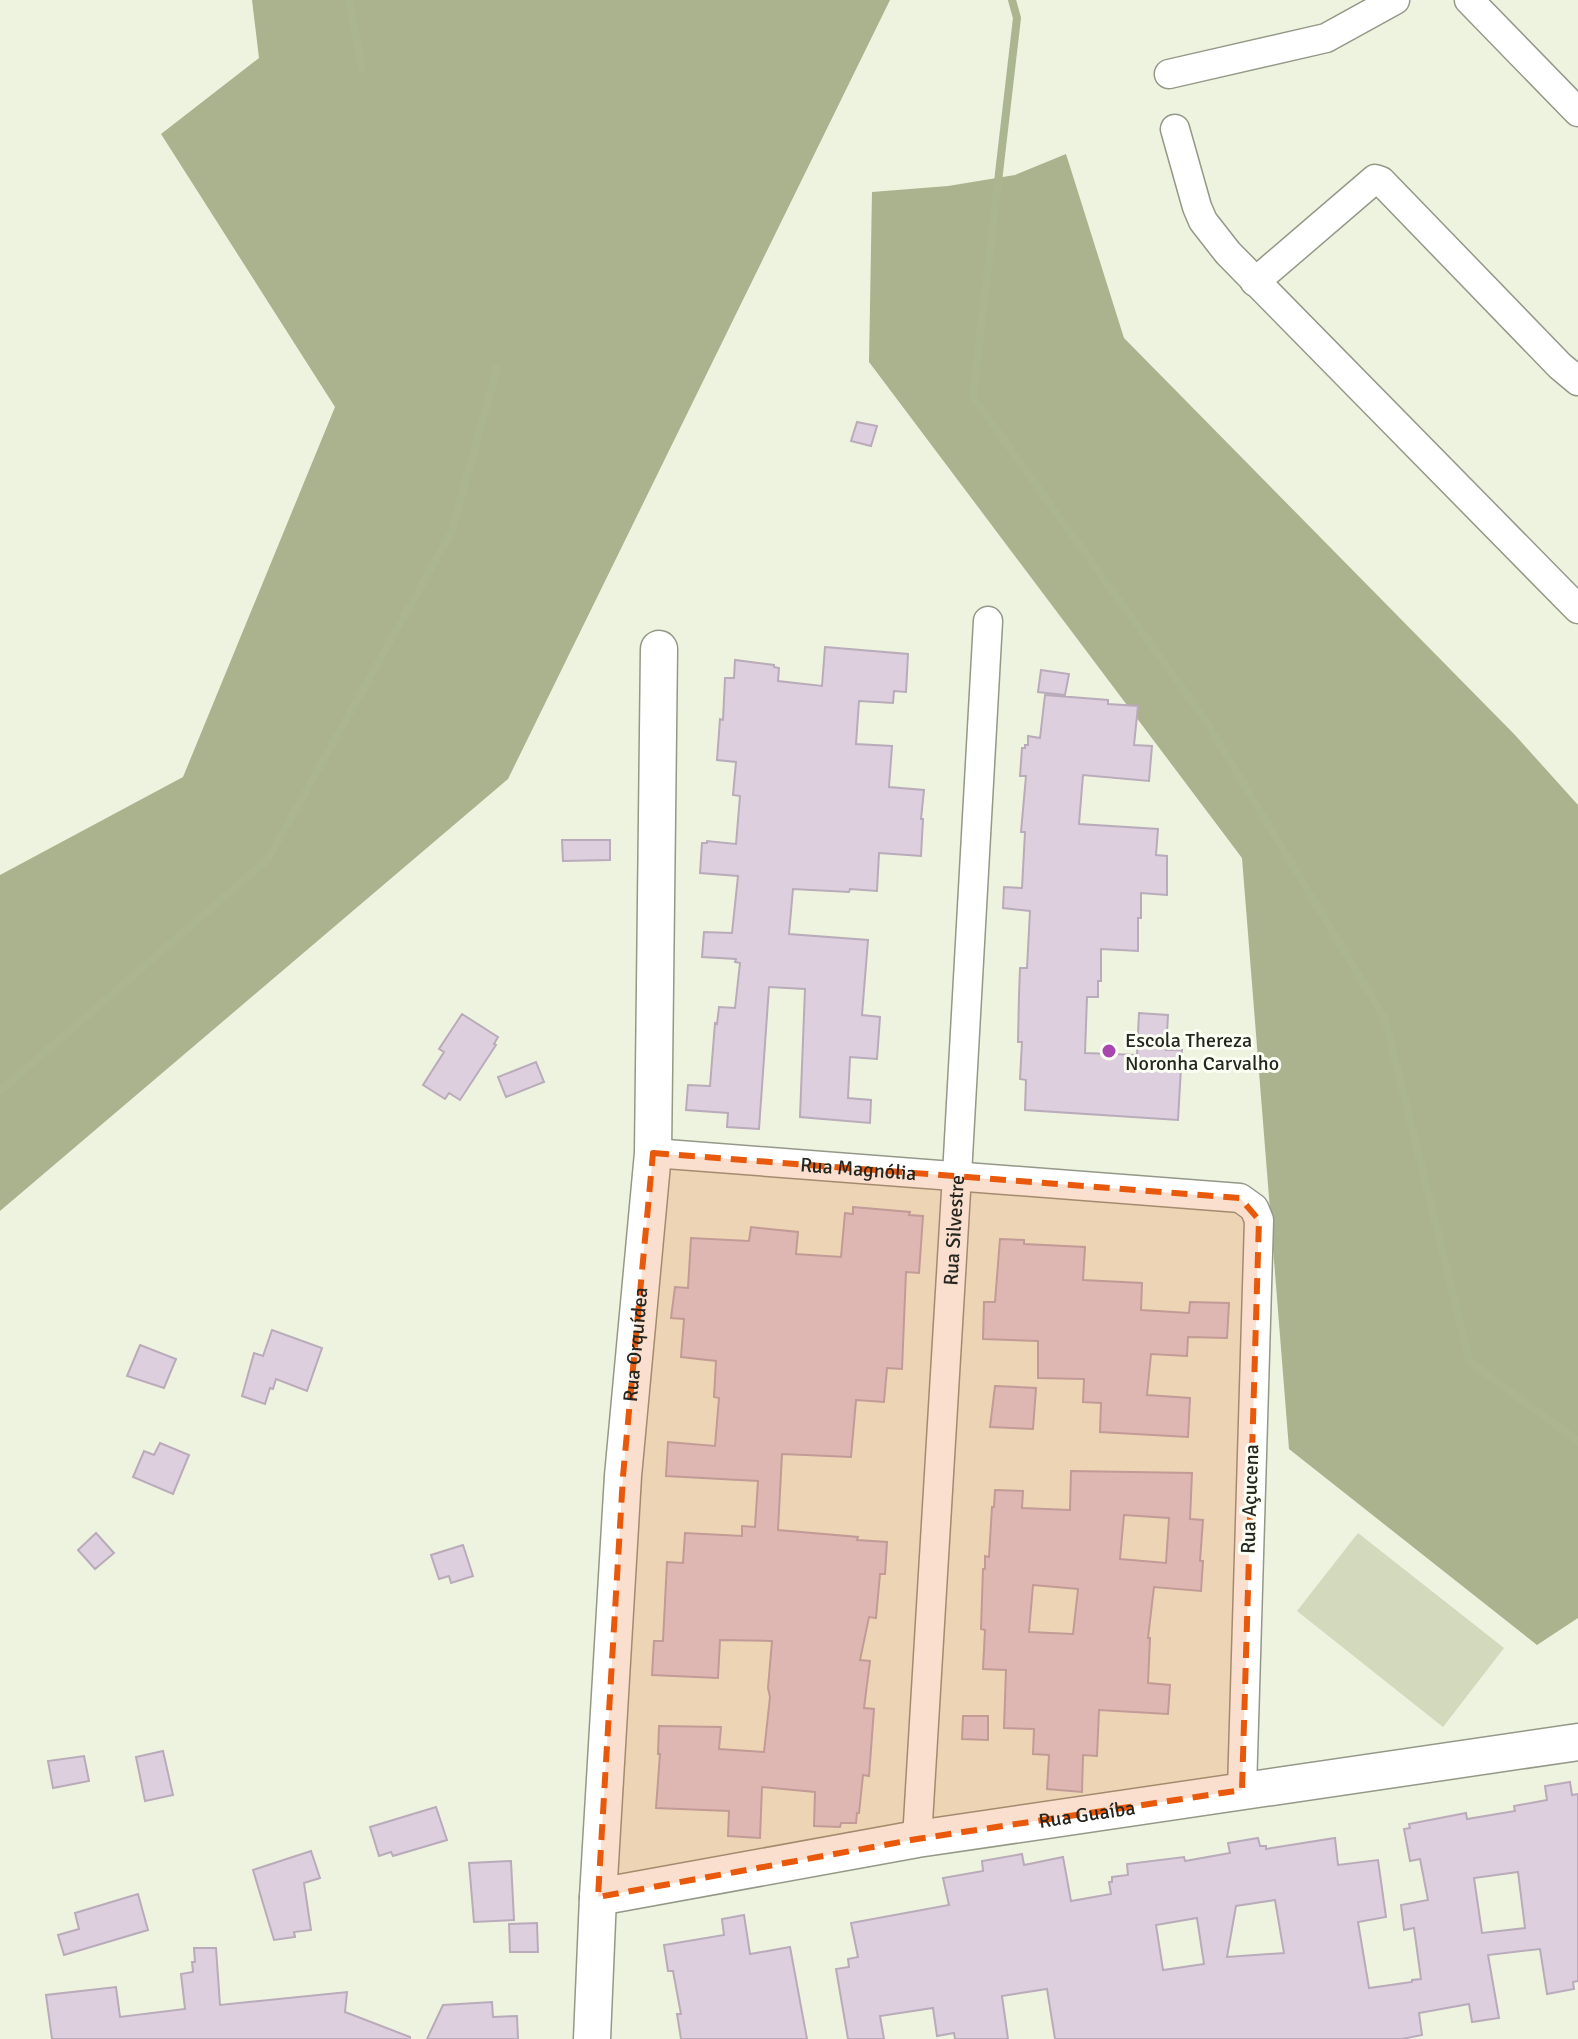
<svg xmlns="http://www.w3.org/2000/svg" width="1578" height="2039" viewBox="0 0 1578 2039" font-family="Signika,sans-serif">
	<rect width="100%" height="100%" fill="#eef3e0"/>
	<path fill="#d2d9bc" d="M1358 1533 1504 1648 1443 1727 1297 1611Z"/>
	<path fill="#aab38d" d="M252 0H890L508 779 0 1211V875L183 777 335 407 161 134 259 58Z
		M1066 154 1124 338 1515 735 1578 805V1618L1537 1645 1289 1449 1242 858 869 362 872 192 948 186 1015 175Z"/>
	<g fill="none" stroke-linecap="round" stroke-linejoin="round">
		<path stroke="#abb58f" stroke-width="8" d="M349 0 362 68
			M1012 0 1017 18 973 397 1206 721 1385 1019 1470 1362 1578 1441
			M0 1091 268 859 452 531 497 368"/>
	</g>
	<path fill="#ddcfdd" stroke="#b9abba" stroke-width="2" fill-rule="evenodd" d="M857 422 877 426 871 446 851 441Z
		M825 647 908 654 906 692 894 691 893 703 859 701 856 744 892 746 889 787 924 790 921 819H923L921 856 879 853 877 891 850 889 849 892 793 889 789 934 868 940 862 1015 880 1017 877 1059 850 1057 848 1098 871 1100 870 1123 800 1117 805 989 769 987 759 1129 727 1127 728 1113 686 1110 688 1085 710 1086 715 1023 717 1024 719 1007 735 1008 740 963 735 962 736 959 702 957 704 932 732 933 738 876 700 873 702 843H707V841L736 844 740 796 733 795 736 762 717 760 720 719 723 720 725 678H734L735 660 774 665V667L779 668 778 681 822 686Z
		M1041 670 1069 674 1065 695 1038 692Z
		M1045 695 1108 700V704L1138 706 1134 745 1152 746 1149 781 1083 775 1079 824 1158 829 1156 855 1167 856V895L1141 893V918H1138V951L1101 949V981H1098V997H1087L1085 1053 1137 1055 1139 1013 1168 1015 1166 1050H1182L1178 1120 1025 1110 1026 1080 1020 1079 1022 1042H1018L1019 995 1020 968H1027L1030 911 1003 908 1004 887 1022 888 1025 832H1021L1026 776H1020L1022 748H1025V745H1028V736L1040 738Z
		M562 840H610V860L563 861Z
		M462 1014 498 1037 494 1044 496 1045 460 1100 449 1093 445 1099 423 1085 444 1052 439 1049Z
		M536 1062 544 1082 506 1097 498 1077Z
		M853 1207 910 1212 909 1215 923 1216 919 1273 906 1272 902 1369 887 1368 884 1402 856 1400 851 1457 782 1454 778 1530 858 1537 857 1540 887 1542 885 1574H880L876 1618 869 1617 860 1660 870 1661 864 1708 874 1709 869 1776 863 1775 859 1813H857L856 1823H841L840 1827 814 1826 815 1792 762 1787 760 1838 728 1836 729 1811 656 1808 660 1754H658L659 1726 721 1727 719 1749 764 1752 770 1697 768 1688 772 1641 720 1640 718 1678 652 1675 654 1641H663L667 1562 683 1563 685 1533 742 1536V1526L755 1527 758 1481 666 1476 668 1442 715 1446 719 1398 714 1397 716 1361 681 1357 684 1319 671 1318 675 1287 688 1288 691 1238 749 1241 751 1227 798 1232 796 1254 841 1257 845 1213 853 1214Z
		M1000 1239 1024 1240V1244L1085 1247 1083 1280 1142 1283 1141 1310 1189 1313 1190 1302 1229 1303 1227 1338 1188 1337 1187 1356 1151 1354 1147 1395 1190 1398 1188 1437 1100 1432 1101 1403 1083 1402 1084 1379 1038 1378V1341L983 1339 984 1302H995Z
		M272 1330 322 1348 307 1391 276 1379 273 1389 270 1388 265 1404 242 1396 254 1353 263 1356Z
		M140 1345 176 1359 164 1388 127 1376Z
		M995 1386 1036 1388 1033 1429 990 1427Z
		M160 1443 189 1455 173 1494 133 1477 144 1451 154 1455Z
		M1071 1471 1192 1473 1190 1519 1203 1520 1200 1561H1203L1201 1591 1154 1587 1148 1638H1150L1148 1683 1170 1685 1168 1714 1099 1710 1097 1756 1083 1755 1082 1792 1047 1789 1049 1755 1033 1754 1034 1729 1004 1728 1006 1670 983 1669 985 1630 981 1629 983 1569H985V1556L989 1557 992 1507H994L995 1490 1023 1491 1022 1508 1070 1510ZM1124 1515 1169 1518 1166 1563 1120 1559ZM1033 1585 1078 1589 1073 1634 1029 1632Z
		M96 1533 114 1553 95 1569 78 1550Z
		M463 1545 473 1576 451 1583 449 1576 439 1579 431 1555Z
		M963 1716H988V1740L962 1739Z
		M163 1751 173 1795 145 1801 136 1757Z
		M84 1756 89 1781 53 1788 48 1761Z
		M1570 1782 1572 1795 1578 1794V1981L1573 1982 1574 1989 1547 1994 1540 1949 1488 1955 1499 2018 1472 2022 1469 2004 1419 2013 1422 2035 1402 2039H1055L1047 1989 1002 1996 1008 2039H955L954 2033 937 2036 933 2008 880 2016 884 2039H848L836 1969 849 1967 848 1959 858 1957 851 1923 949 1905 943 1878 983 1871 982 1861 1022 1854 1024 1865 1063 1857 1071 1901 1111 1894 1109 1882H1112V1877L1128 1875 1127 1864 1184 1857 1185 1861 1230 1853 1228 1843 1258 1838 1260 1846H1266V1849L1335 1838 1338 1865 1378 1860 1386 1917 1358 1922 1369 1988 1412 1982V1980L1421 1979 1414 1928 1404 1930 1401 1905 1428 1900 1420 1859 1410 1861 1404 1829 1410 1828 1409 1824 1466 1813 1467 1819 1515 1811 1514 1806 1547 1800 1545 1786ZM1518 1872 1525 1928 1482 1933 1474 1878ZM1275 1900 1284 1953 1227 1957 1236 1906ZM1197 1918 1204 1964 1163 1970 1156 1925Z
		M436 1807 447 1840 393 1856 391 1852 379 1856 370 1827Z
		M311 1851 320 1878 304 1883 311 1930 294 1932 295 1937 274 1940 253 1870Z
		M511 1861 514 1920 474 1922 469 1863Z
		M138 1894 148 1930 64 1955 58 1935 79 1929 75 1913Z
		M744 1915 750 1954 790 1947 807 2039H681L677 2014H681L673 1971H668L664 1945 724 1935 722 1919Z
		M537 1923 538 1952H510L509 1924Z
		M194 1948H216L220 2005 347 1992 345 2012 410 2037V2039H52L46 1995 116 1987 120 2017 185 2009 181 1974 193 1972 192 1962H195Z
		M492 2002 493 2017 517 2016 518 2039H427L443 2005Z"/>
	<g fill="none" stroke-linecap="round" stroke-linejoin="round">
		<defs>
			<g id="minor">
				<path d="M1469 0 1578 112"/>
				<path d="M1169 74 1326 38 1395 0"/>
				<path d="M1175 129 1197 207 1203 221 1228 253 1578 609"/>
				<path d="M1255 282 1375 179 1381 181 1560 366 1578 381"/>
				<path id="s1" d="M653 1153 1240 1198 1254 1208 1259 1220 1242 1790"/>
				<path id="s2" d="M917 1839 957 1175 988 621"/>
			</g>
			<g id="tertiary">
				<path id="s3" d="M598 1897 917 1839 1578 1742"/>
				<path id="s4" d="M592 2039 598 1897 623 1476 653 1153 659 649"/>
			</g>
		</defs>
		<use href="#minor" stroke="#949887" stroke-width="31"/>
		<use href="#tertiary" stroke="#949887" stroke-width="39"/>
		<use href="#minor" stroke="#fff" stroke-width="28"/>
		<use href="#tertiary" stroke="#fff" stroke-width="36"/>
	</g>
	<path fill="#e8590c" fill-opacity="0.2" stroke="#e8590c" stroke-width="6" stroke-dasharray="16 10" stroke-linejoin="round" d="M653 1153 1240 1198 1259 1220 1242 1790 917 1839 598 1897 623 1476Z"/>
	<circle fill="#a847af" stroke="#fcfff4" stroke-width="3" cx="1109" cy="1051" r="8"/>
	<g text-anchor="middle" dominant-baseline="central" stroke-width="6" stroke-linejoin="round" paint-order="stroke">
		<g font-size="20" fill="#24261f" stroke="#fcfff4" text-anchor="start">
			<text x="1125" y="1040">Escola Thereza<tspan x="1125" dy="23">Noronha Carvalho</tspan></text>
		</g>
		<g font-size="20" fill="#24261f" stroke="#fcfff4">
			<text stroke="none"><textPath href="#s1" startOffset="206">Rua Magnólia</textPath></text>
			<text stroke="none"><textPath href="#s2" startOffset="610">Rua Silvestre</textPath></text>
			<text stroke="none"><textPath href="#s4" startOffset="696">Rua Orquídea</textPath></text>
			<text transform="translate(1250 1499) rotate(-88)">Rua Açucena</text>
			<text stroke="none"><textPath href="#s3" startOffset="496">Rua Guaíba</textPath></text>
		</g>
	</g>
</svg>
